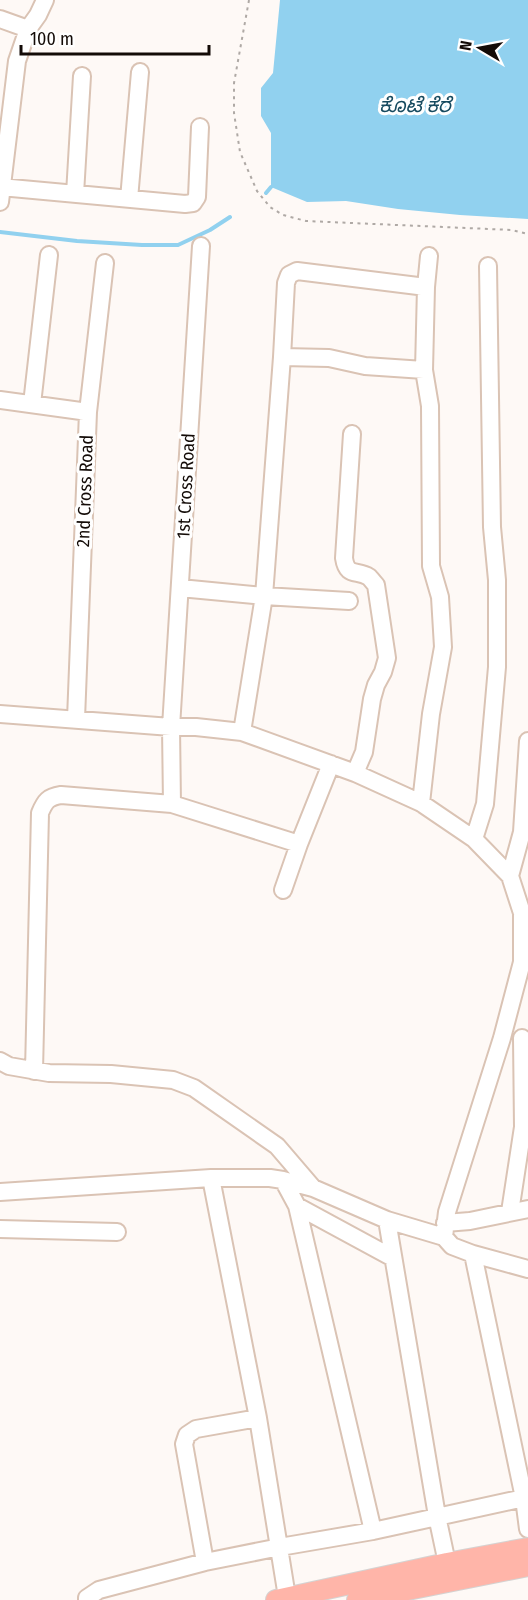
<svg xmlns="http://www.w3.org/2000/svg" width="528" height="1600" viewBox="0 0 528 1600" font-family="'Fira Sans Condensed','Noto Sans Kannada',sans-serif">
	<rect width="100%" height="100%" fill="#fef9f6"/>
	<path fill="#91d1ef" d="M280 0H528V219L460 215 398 209 346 201 307 202 271 187V133L261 116V88L273 73Z"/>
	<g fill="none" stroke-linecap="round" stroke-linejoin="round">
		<path stroke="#91d1ef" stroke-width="4" d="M266 193 271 187
			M0 232 77 241 142 245H178L210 230 230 217"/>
		<defs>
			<path id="minor" d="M0 19 28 29
				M0 187 185 204 193 203 197 197 200 127
				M75 194 82 76
				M129 199 140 72
				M0 202 17 61 28 29 38 15 45 0
				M282 357 286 283 289 275 297 271 426 287
				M0 400 88 412
				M32 404 49 255
				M352 434 344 558C347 578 357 569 369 577 370 578 375 584 376 585L387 658 383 672 376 685 372 699 364 752 355 773
				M180 588 264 596 242 732
				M349 601 264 596 282 357 329 358 365 366 424 370
				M0 714 171 727H196L242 732 355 773 421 803 474 839 510 876 522 913V962L502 1038 447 1212 444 1237 452 1246 473 1254 528 1269
				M76 719 88 412 105 263
				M421 803 431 714 443 647 440 597 431 566 430 406 424 370 426 287 429 256
				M172 804 171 727 201 246
				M474 839 485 804 497 667V580L492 527 488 266
				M510 876 522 832 528 741
				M283 890 299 844 331 764
				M0 1061 9 1066 49 1073 111 1074 173 1080 194 1088 277 1146 313 1188
				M34 1071 40 813C45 801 48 797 61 795L172 804 299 844
				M211 1178 258 1418 287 1597
				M0 1192 211 1178H270L283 1180 313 1188 387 1220 444 1237
				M297 1206 393 1258
				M510 1212 523 1127 522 1038
				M387 1220 437 1516 447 1563
				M445 1223 470 1221 528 1209
				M0 1229 117 1232
				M473 1254 524 1498 528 1529
				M373 1531 524 1498
				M205 1562 184 1444 187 1435 196 1429 258 1418
				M87 1600V1598L99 1590 205 1562 280 1547 373 1531 297 1206 283 1180"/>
			<path id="major" d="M276 1600 447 1563 528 1548
				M357 1600 528 1566"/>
		</defs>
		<use href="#minor" stroke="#dac3b4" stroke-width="20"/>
		<use href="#major" stroke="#d5d3d2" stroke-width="22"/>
		<path stroke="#afa9a5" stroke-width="2" stroke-dasharray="3 4.5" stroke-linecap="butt" d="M249 0 234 83V113L240 152 257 191 270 207 283 215 306 221 512 230 528 234"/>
		<use href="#minor" stroke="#fff" stroke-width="16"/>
		<use href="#major" stroke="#ffb5a9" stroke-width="20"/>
	</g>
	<g text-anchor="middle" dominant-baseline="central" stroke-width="6" stroke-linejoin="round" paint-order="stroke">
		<g font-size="18" fill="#130b07" stroke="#fff">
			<text transform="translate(186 486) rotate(-87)">1st Cross Road</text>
			<text transform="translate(85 491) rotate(-88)">2nd Cross Road</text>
		</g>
		<g font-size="20" font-style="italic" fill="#164a5f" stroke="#fff">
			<text x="415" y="105">ಕೊಟೆ ಕೆರೆ</text>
		</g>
	</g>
	<g transform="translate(480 48) rotate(280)" stroke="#ffffff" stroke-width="4.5" paint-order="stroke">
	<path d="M0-4.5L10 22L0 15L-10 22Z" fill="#130b07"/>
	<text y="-9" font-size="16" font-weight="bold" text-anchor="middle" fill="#130b07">N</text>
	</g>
	<path d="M21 45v9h188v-9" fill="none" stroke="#130b07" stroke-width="3"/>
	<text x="30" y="45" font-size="18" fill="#130b07" stroke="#ffffff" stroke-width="4.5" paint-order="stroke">100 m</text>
</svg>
